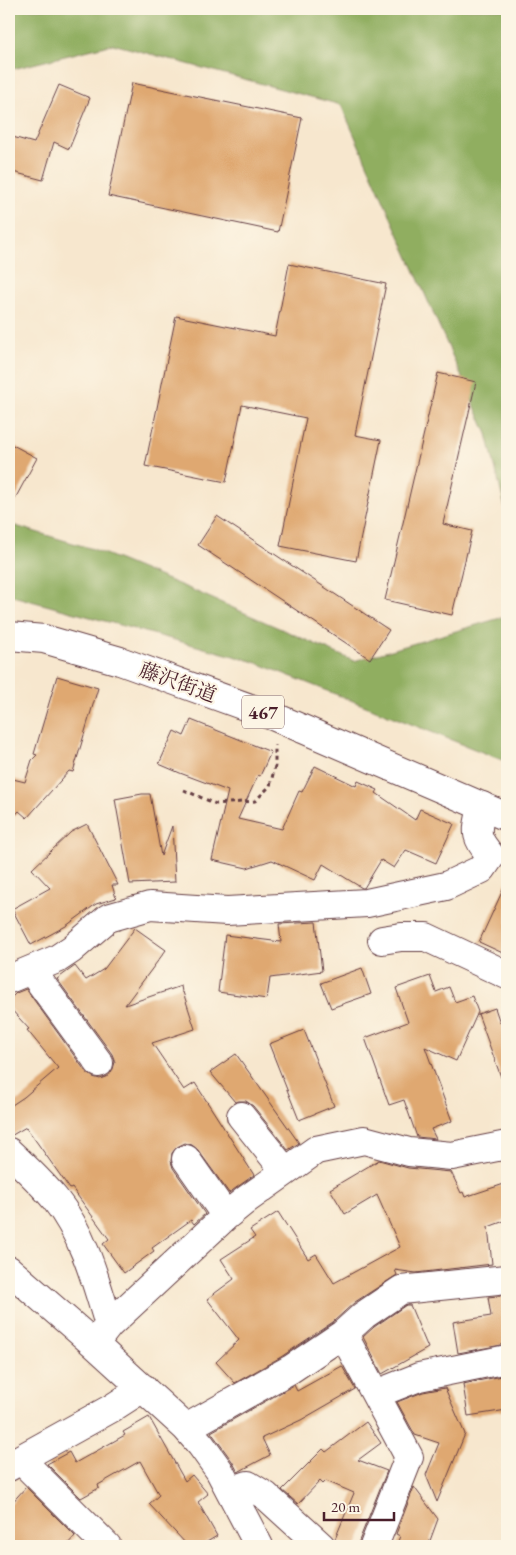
<svg xmlns="http://www.w3.org/2000/svg" width="516" height="1555" viewBox="0 0 516 1555" font-family="'EB Garamond','Noto Serif JP',serif">
	<rect width="100%" height="100%" fill="#fcf5e5"/>
	<filter id="ink" filterUnits="userSpaceOnUse"><feTurbulence type="fractalNoise" baseFrequency=".02" numOctaves="2"/><feDisplacementMap in="SourceGraphic" scale="10" xChannelSelector="R" yChannelSelector="G"/><feConvolveMatrix kernelMatrix="1 2 1 2 8 2 1 2 1" color-interpolation-filters="sRGB"/></filter>
	<filter id="wash" filterUnits="userSpaceOnUse"><feTurbulence type="fractalNoise" baseFrequency=".0096" numOctaves="4" result="noise"/><feDisplacementMap in="SourceGraphic" scale="20" xChannelSelector="R" yChannelSelector="G"/><feGaussianBlur stdDeviation="1.12" result="paint"/><feColorMatrix in="noise" values="0 0 0 0 0 0 0 0 0 0 0 0 0 0 0 0 0 1.4 0 .05"/><feComposite in="paint" operator="in"/></filter>
	<g filter="url(#wash)">
		<rect width="100%" height="100%" fill="#f7e7ce"/>
		<path fill="#90ae61" stroke="#6d6646" d="M9 9H507V516L487 434 341 105 113 44 9 70Z
			M9 524 93 549 190 589 354 661 507 616V762L252 661 9 595Z"/>
		<g id="blocks">
			<path fill="#dfa871" d="M132 83 302 118 278 232 108 196Z
				M59 85 90 98 69 149 54 142 43 180 9 171V136L34 143Z
				M289 264 386 284 355 435 381 440 356 561 280 546 306 418 242 405 226 482 145 466 176 316 275 336Z
				M438 373 476 382 443 524 472 531 452 615 385 600Z
				M9 443 37 458 9 510Z
				M217 516 389 630 370 659 198 545Z
				M57 676 98 688 73 772 69 771 27 818 19 811 9 822V778L25 782 32 760 37 755 34 754Z
				M191 720 271 752 260 776 258 775 238 819 282 829 299 791 302 792 315 766 356 786 358 781 378 790 376 793 415 820 420 809 454 824 436 863 406 850 394 868 381 860 364 888H362L323 864 315 880 272 860 247 868 212 860 228 791 180 773 159 764 174 731 184 736Z
				M142 794H150L161 856 172 826 175 882 130 884 115 799Z
				M87 824 118 885H112L116 898 96 904 66 926 31 945 12 909 50 888 32 869 71 832Z
				M507 881V955L479 942Z
				M316 922 322 971 270 978 267 999 218 992 225 935 281 942 279 924Z
				M135 928 166 950 125 1005 181 986 182 992H183L195 1029 152 1043 184 1090 195 1083 254 1175 229 1193 198 1150 192 1145 185 1143 177 1147 172 1153 171 1161 173 1168 205 1214 194 1224 191 1220 152 1248 154 1251 124 1273 103 1244 109 1239 72 1188 70 1189 26 1127 9 1137V1107L24 1097 58 1068 27 1030 29 1029 9 1007V1000L16 993 26 989 86 1072 93 1077 100 1079 108 1076 113 1069 115 1062 112 1054 57 979 75 966 86 980 104 969Z
				M362 968 371 994 331 1008 321 983Z
				M430 976 436 992 449 987 455 1002 472 996 478 1012 456 1061 425 1047 452 1121 431 1129 436 1139 417 1137 404 1100 389 1105 365 1038 408 1022 396 988Z
				M495 1008 500 1023 507 1020V1088H505L478 1014Z
				M304 1030 334 1106 299 1120 269 1044Z
				M236 1054 299 1143 288 1150 253 1106 246 1101H239L235 1102 210 1072Z
				M379 1160 408 1168 451 1172 461 1193 463 1192 465 1197 507 1183V1220L488 1227 492 1264 416 1273 395 1270 397 1275 355 1302 333 1322 281 1357 235 1383 216 1362 239 1340 207 1299 234 1279 221 1259 255 1237 250 1230 278 1212 308 1259 316 1254 334 1283 400 1247 377 1195 345 1214 330 1189Z
				M507 1295V1344L458 1353 453 1322 491 1316 488 1297Z
				M406 1305H410L428 1348 382 1374 363 1337 374 1327Z
				M342 1366 355 1389 301 1420 262 1438 270 1455 238 1472 232 1461 211 1432 294 1385 297 1391Z
				M507 1375V1410L468 1416 463 1384Z
				M445 1388 465 1434 437 1502 426 1475 439 1443 415 1435 397 1402 423 1392Z
				M149 1417 185 1481 192 1475 208 1494 198 1502 217 1536 200 1546H188L149 1504 159 1495 140 1461 98 1485 99 1488 81 1498 47 1464 69 1452 75 1463 125 1435 123 1432Z
				M366 1422 381 1443 358 1460 387 1471 357 1546H347L336 1542 335 1539 354 1493 326 1481 323 1484 320 1481 298 1504 282 1490 323 1449 326 1452Z
				M26 1487 75 1536 66 1546H9V1506Z
				M414 1487 438 1519 428 1546H396L400 1536 396 1534Z"/>
		</g>
	</g>
	<g filter="url(#ink)">
		<use href="#blocks" fill-opacity="0" stroke="#643d43" stroke-width="1"/>
		<g fill="none" stroke-linecap="round" stroke-linejoin="round">
			<defs>
				<path id="minor" d="M382 940 401 937H426L507 975
					M31 970 99 1063
					M9 979 57 959 72 949 108 918 150 906 227 911 367 903 446 886 482 869 491 856C473 835 477 832 482 806
					M241 1116 285 1171
					M9 1152C25 1167 41 1182 55 1199 84 1235 96 1282 109 1325L98 1339
					M186 1159 226 1216
					M9 1270 94 1344 186 1428 201 1445 219 1470 259 1546
					M109 1325 226 1216 247 1199 316 1150 364 1140 409 1152 452 1156 507 1145
					M343 1334 409 1457 374 1546
					M376 1394 419 1377 507 1359
					M186 1428 291 1369 343 1334 364 1315 401 1290 507 1279
					M20 1459 107 1546
					M9 1467 20 1459 112 1408 143 1388
					M231 1491 248 1485 266 1496 321 1546"/>
				<path id="highway" d="M9 636 44 639 120 661 275 717 507 817"/>
			</defs>
			<use href="#minor" stroke="#643d43" stroke-width="30"/>
			<use href="#highway" stroke="#643d43" stroke-width="30"/>
			<path stroke="#643d43" stroke-width="3" stroke-dasharray="4 4" stroke-linecap="butt" d="M184 790 216 804 255 801 270 786 275 766V745"/>
			<use href="#minor" stroke="#fff" stroke-width="28"/>
			<use href="#highway" stroke="#fff" stroke-width="28"/>
		</g>
	</g>
	<g text-anchor="middle" dominant-baseline="central" stroke-width="4.5" stroke-linejoin="round" paint-order="stroke">
		<rect fill="#fcf5e5" stroke="#7f5f63" stroke-width="1" x="242" y="695.5" width="42" height="33" rx="4"/>
		<g font-size="19" font-weight="bold" fill="#4a1f2b">
			<text x="263" y="712">467</text>
		</g>
		<g font-size="20" fill="#4a1f2b" stroke="#fcf5e5">
			<text transform="translate(178 682) rotate(20)">藤沢街道</text>
		</g>
	</g>
	<rect width="516" height="1555" fill="none" stroke="#fcf5e5" stroke-width="30"/>
	<path d="M324 1512v8h70v-8" fill="none" stroke="#4a1f2b" stroke-width="2.5"/>
	<text x="331" y="1512" font-size="15" fill="#4a1f2b" stroke="#fcf5e5" stroke-width="4" paint-order="stroke">20 m</text>
</svg>
